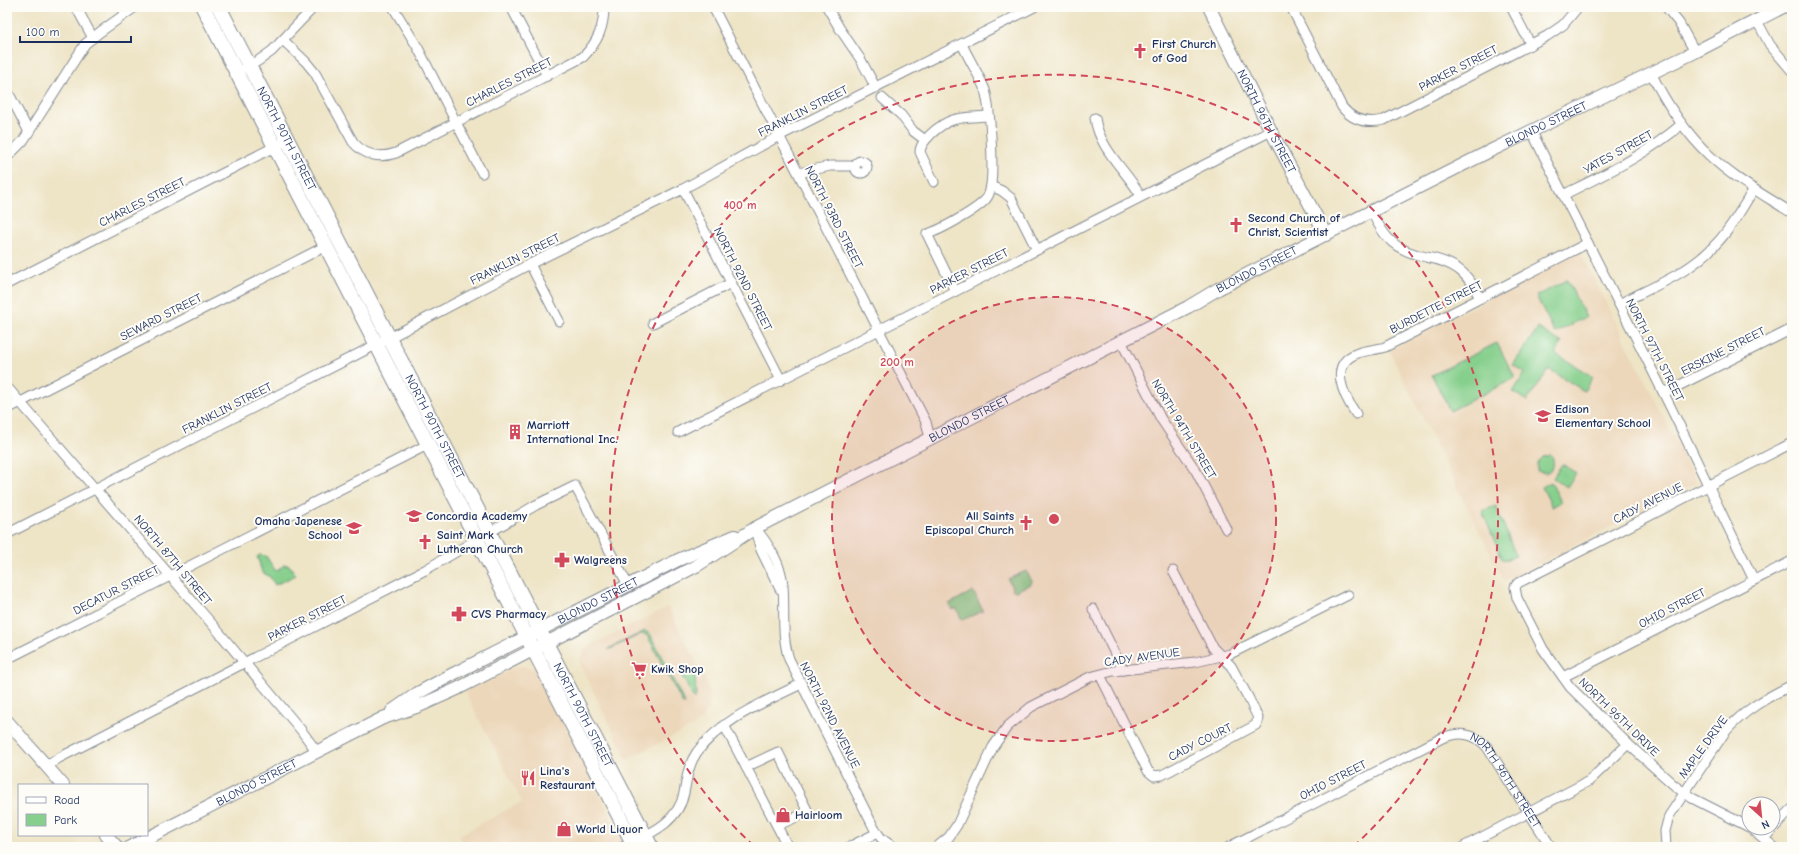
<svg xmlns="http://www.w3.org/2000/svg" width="1799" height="854" viewBox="0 0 1799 854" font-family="'Comic Neue',sans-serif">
	<rect width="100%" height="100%" fill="#fdfcf7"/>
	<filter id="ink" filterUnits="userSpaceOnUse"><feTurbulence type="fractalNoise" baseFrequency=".025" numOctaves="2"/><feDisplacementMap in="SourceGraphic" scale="8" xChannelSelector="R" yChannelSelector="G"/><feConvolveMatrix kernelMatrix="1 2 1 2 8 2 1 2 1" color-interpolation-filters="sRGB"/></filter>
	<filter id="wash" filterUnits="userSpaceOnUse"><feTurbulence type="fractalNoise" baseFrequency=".012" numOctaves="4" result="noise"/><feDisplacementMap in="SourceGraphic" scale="16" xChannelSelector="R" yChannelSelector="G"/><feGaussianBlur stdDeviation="0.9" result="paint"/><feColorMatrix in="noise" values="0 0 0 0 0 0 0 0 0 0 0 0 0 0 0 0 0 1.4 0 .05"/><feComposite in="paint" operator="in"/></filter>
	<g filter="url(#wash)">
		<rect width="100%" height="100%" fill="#eee4c6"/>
		<path fill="#ecd7ba" d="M1580 252 1697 483 1504 581 1389 350Z
			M668 607 706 682 711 698 708 709 702 719 694 726 627 759 581 667 579 660 586 648Z
			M519 665 534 670 544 685 626 847H463L460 835 522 802 465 692Z"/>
		<path fill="#86cf8c" stroke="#507f75" d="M1567 280 1586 317 1555 333 1536 296Z
			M1538 328 1562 343 1555 353 1593 377 1584 391 1549 369 1527 401 1513 392 1525 373 1513 365Z
			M1497 343 1515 378 1450 411 1432 375Z
			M1550 455 1552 456C1555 463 1554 471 1546 473L1537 471V463L1543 457Z
			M1562 464 1576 473 1567 487 1553 478Z
			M1551 482 1561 502 1552 507 1542 487Z
			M1496 506 1516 556 1503 561 1482 511Z
			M260 555 266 556 275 570 277 571 284 565H289L296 575 275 585 270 577 262 572 258 559 257 557Z
			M1026 571 1032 581 1031 584 1016 591 1013 590 1008 579Z
			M973 591 983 611 962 620 956 608 952 610 949 604Z
			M645 631 650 634 685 704H683L647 635 641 634 608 650V649Z
			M689 672 695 674 696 696 694 699 681 674Z"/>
	</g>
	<g filter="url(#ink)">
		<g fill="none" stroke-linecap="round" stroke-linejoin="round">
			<defs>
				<g id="street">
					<path d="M76 7 93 38"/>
					<path d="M393 7 418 48 482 173"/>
					<path d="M511 7 547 76"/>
					<path d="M713 7 926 422 930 438"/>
					<path d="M827 7 840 29 861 60 876 88"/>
					<path d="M1291 7 1342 107C1353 121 1367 124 1384 120L1547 36 1563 25 1578 7"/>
					<path d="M1511 7 1531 45"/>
					<path d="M1666 7 1679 23 1695 52"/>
					<path d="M1757 21 1770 45 1792 71"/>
					<path d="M283 40 306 62 315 73 353 142C364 155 379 159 396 153L583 57C598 42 604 27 604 7"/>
					<path d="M245 68 258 61 272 51 314 7"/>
					<path d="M1651 73C1666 103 1685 132 1709 155 1734 179 1764 195 1792 213"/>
					<path d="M7 90 29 132"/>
					<path d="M882 98 901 115 913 131 925 140"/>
					<path d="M1095 118C1099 149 1126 170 1141 196"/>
					<path d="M1532 132C1575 220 1621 306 1664 394 1695 456 1723 518 1754 580"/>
					<path d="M7 157 23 141 85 44 100 32 135 7"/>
					<circle cx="861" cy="167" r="6"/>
					<path d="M799 173 830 166H855"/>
					<path d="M934 182 920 152C920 145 926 139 931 134 951 115 963 118 989 116"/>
					<path d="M991 186 1002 191 1011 198 1037 250"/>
					<path d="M683 189 781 380"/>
					<path d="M1563 195C1605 174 1646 155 1682 124"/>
					<path d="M1372 212C1385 240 1395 250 1426 257 1437 259 1448 262 1458 269 1468 276 1474 287 1480 298"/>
					<path d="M530 264 559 321"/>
					<path d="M7 284 280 144"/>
					<path d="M955 291 927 234C939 231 983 207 988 196 996 181 990 107 985 90 979 74 969 60 962 44"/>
					<path d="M1619 304C1652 287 1690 273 1715 245 1731 229 1742 208 1754 189"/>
					<path d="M653 323 731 283"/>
					<path d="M1121 341 1161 419 1196 471 1226 529"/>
					<path d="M7 387 212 624 301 730 317 752"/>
					<path d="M1664 393 1792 329"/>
					<path d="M7 409 326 246"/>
					<path d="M1356 414C1344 396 1327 364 1358 353 1366 350 1376 350 1385 347L1588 243"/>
					<path d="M678 432 1271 131"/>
					<path d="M755 528C768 543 782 565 783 586 785 610 781 635 789 659L874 828 881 838 893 847"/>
					<path d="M755 530 761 550 780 589"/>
					<path d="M7 534 389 338 530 264 683 189 779 136 1034 7"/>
					<path d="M1093 609 1123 670"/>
					<path d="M7 659 429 444"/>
					<path d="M1100 675 1148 771 1154 776 1162 775 1256 725 1258 718 1249 699 1231 666 1213 648 1173 571"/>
					<path d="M1563 677 1792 561"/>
					<path d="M724 725 788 847"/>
					<path d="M47 766 59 758 425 570 536 505 575 486 628 585"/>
					<path d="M746 767 778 752 808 812 778 825"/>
					<path d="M1749 827 1692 798 1675 786 1628 744 1570 687 1543 649 1517 598 1515 587 1518 583 1792 443"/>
					<path d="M1751 828 1774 847"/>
					<path d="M1764 838 1792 809"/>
					<path d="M623 847C648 834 678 824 684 793 687 778 688 765 697 752 723 718 763 703 801 684"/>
					<path d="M849 847 877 833"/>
					<path d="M937 847 949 837 957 825 993 747 1007 727 1031 707 1090 677 1113 671 1195 662 1230 654 1348 595"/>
					<path id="s1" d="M1229 847 1442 738C1460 731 1474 733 1487 747L1551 847"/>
					<path d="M1463 847 1589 781 1628 744"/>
					<path d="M1666 847 1665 831 1669 816 1725 732C1744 710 1766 698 1792 685"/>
				</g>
				<g id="secondary">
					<path id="s2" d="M1209 7 1271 131 1326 235"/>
					<path id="s3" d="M392 711 418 693 453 674 678 560 735 536"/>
					<path d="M7 721 63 785"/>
					<path d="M106 835 117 847"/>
					<path id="s4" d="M130 847 383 718 419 706 457 689 698 565 755 528 1188 307 1218 289 1488 152 1695 52 1783 7"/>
				</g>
				<g id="primary">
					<path d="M203 7 635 847"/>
					<path id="s5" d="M219 7 651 847"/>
				</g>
			</defs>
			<use href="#street" stroke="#848a92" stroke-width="11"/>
			<use href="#secondary" stroke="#848a92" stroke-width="14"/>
			<use href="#primary" stroke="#848a92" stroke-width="16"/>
			<use href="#street" stroke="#fff" stroke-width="9"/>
			<use href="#secondary" stroke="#fff" stroke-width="12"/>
			<use href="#primary" stroke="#fff" stroke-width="14"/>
		</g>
	</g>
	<circle cx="1054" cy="519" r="222" fill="#d1495b" fill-opacity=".12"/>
	<g fill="none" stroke="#d1495b" stroke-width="2" stroke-dasharray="7 5">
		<circle cx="1054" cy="519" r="222"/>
		<path d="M754 846A444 444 0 1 1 1354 846"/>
	</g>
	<defs>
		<symbol id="church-bare" viewBox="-9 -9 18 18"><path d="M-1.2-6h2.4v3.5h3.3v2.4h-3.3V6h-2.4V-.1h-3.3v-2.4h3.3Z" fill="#d1495b" stroke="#fdfcf7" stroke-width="2.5" paint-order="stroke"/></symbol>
		<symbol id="school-bare" viewBox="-9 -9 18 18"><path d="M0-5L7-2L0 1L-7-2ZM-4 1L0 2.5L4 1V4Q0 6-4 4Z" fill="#d1495b" stroke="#fdfcf7" stroke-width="2.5" paint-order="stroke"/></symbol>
		<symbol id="building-bare" viewBox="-9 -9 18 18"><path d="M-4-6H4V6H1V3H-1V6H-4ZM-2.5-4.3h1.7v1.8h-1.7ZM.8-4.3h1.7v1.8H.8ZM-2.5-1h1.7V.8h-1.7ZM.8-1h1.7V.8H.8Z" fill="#d1495b" stroke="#fdfcf7" stroke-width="2.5" paint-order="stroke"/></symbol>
		<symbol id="pharmacy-bare" viewBox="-9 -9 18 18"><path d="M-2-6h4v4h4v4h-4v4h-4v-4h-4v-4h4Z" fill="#d1495b" stroke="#fdfcf7" stroke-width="2.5" paint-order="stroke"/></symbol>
		<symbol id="supermarket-bare" viewBox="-9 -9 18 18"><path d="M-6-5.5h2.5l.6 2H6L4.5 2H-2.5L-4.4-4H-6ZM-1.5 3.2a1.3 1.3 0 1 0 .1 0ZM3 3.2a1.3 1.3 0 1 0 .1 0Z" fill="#d1495b" stroke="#fdfcf7" stroke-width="2.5" paint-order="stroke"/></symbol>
		<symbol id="restaurant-bare" viewBox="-9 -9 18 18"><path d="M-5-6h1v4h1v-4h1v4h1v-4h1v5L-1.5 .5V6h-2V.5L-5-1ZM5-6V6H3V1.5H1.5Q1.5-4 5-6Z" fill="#d1495b" stroke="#fdfcf7" stroke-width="2.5" paint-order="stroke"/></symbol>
		<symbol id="shop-bare" viewBox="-9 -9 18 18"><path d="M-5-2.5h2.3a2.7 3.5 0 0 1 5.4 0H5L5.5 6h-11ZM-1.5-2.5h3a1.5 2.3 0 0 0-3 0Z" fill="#d1495b" stroke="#fdfcf7" stroke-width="2.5" paint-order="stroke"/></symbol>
	</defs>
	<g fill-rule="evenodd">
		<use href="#church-bare" x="1129" y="40" width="22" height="22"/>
		<use href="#church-bare" x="1225" y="214" width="22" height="22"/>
		<use href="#school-bare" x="1532" y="405" width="22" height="22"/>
		<use href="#building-bare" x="504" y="421" width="22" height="22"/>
		<use href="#school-bare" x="403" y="505" width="22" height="22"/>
		<use href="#church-bare" x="1015" y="512" width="22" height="22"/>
		<use href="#school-bare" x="343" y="517" width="22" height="22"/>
		<use href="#church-bare" x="414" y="531" width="22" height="22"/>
		<use href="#pharmacy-bare" x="551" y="549" width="22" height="22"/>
		<use href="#pharmacy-bare" x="448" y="603" width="22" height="22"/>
		<use href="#supermarket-bare" x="628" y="658" width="22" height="22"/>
		<use href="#restaurant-bare" x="517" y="767" width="22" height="22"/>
		<use href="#shop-bare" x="772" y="804" width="22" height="22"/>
		<use href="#shop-bare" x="553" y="818" width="22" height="22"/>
	</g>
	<g text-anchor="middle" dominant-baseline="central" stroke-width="4" stroke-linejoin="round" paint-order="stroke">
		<g font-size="12" font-weight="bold" fill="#1b2f5e" stroke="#fdfcf7" text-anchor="start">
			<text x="1152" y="44">First Church<tspan x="1152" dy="14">of God</tspan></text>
			<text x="1248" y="218">Second Church of<tspan x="1248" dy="14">Christ, Scientist</tspan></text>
			<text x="1555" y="409">Edison<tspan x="1555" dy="14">Elementary School</tspan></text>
			<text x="527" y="425">Marriott<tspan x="527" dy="14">International Inc.</tspan></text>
			<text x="426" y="516">Concordia Academy</text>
			<text x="1014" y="516" text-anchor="end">All Saints<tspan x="1014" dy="14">Episcopal Church</tspan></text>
			<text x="342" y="521" text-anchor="end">Omaha Japenese<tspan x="342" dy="14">School</tspan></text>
			<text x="437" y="535">Saint Mark<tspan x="437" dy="14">Lutheran Church</tspan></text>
			<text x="574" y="560">Walgreens</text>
			<text x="471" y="614">CVS Pharmacy</text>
			<text x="651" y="669">Kwik Shop</text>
			<text x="540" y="771">Lina's<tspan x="540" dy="14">Restaurant</tspan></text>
			<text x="795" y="815">Hairloom</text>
			<text x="576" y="829">World Liquor</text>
		</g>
		<g font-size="12" fill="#1b2f5e" stroke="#fdfcf7">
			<text transform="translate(1458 68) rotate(-27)">PARKER STREET</text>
			<text transform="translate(509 82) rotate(-27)">CHARLES STREET</text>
			<text transform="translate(803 111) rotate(-27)">FRANKLIN STREET</text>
			<text stroke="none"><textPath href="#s2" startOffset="128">NORTH 96TH STREET</textPath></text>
			<text stroke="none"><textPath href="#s4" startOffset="1591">BLONDO STREET</textPath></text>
			<text stroke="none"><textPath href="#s5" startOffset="148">NORTH 90TH STREET</textPath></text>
			<text transform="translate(1618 152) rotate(-29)">YATES STREET</text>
			<text transform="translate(142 202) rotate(-27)">CHARLES STREET</text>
			<text transform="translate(834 217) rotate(63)">NORTH 93RD STREET</text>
			<text transform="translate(515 259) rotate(-27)">FRANKLIN STREET</text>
			<text stroke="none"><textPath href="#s4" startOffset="1267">BLONDO STREET</textPath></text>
			<text transform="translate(969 271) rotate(-27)">PARKER STREET</text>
			<text transform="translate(743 279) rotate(63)">NORTH 92ND STREET</text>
			<text transform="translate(1436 307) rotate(-27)">BURDETTE STREET</text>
			<text transform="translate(161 317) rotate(-27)">SEWARD STREET</text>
			<text transform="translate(1655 350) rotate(63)">NORTH 97TH STREET</text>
			<text transform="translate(1723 351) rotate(-27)">ERSKINE STREET</text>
			<text transform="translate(227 408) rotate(-27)">FRANKLIN STREET</text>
			<text stroke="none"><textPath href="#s4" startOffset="943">BLONDO STREET</textPath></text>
			<text stroke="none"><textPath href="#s5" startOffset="472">NORTH 90TH STREET</textPath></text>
			<text transform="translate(1184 429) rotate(59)">NORTH 94TH STREET</text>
			<text transform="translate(1648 503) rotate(-27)">CADY AVENUE</text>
			<text transform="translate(173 560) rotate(50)">NORTH 87TH STREET</text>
			<text transform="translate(116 590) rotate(-27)">DECATUR STREET</text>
			<text stroke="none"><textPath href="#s3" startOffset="234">BLONDO STREET</textPath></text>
			<text transform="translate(1672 608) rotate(-27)">OHIO STREET</text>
			<text transform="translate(307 618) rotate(-27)">PARKER STREET</text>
			<text transform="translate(1142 657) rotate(-8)">CADY AVENUE</text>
			<text stroke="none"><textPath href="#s5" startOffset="796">NORTH 90TH STREET</textPath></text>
			<text transform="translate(830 715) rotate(63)">NORTH 92ND AVENUE</text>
			<text transform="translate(1619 717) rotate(44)">NORTH 96TH DRIVE</text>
			<text transform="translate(1200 742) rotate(-27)">CADY COURT</text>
			<text transform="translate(1703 747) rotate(-54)">MAPLE DRIVE</text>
			<text transform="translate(1333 780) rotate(-27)">OHIO STREET</text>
			<text stroke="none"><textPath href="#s4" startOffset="142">BLONDO STREET</textPath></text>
			<text stroke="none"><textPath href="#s1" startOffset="326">NORTH 96TH STREET</textPath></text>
		</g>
	</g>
	<circle cx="1054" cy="519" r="6" fill="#d1495b" stroke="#fdfcf7" stroke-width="2"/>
	<g font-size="12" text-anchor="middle" font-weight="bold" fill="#d1495b" stroke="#fdfcf7" stroke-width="4" stroke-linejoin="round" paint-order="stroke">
		<text x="740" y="209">400 m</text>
		<text x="897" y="366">200 m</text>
	</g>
	<rect width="1799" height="854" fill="none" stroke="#fdfcf7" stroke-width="24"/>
	<rect x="18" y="784" width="130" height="52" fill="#fdfcf7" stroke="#a3aaba"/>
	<rect x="26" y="797" width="20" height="6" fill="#ffffff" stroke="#a3aaba"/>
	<text x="54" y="804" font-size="12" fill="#1b2f5e">Road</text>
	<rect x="26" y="814" width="20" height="12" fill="#86cf8c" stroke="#a3aaba"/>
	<text x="54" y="824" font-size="12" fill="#1b2f5e">Park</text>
	<g transform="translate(1761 816) rotate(153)"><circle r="19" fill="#fdfcf7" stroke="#a3aaba"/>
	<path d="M0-3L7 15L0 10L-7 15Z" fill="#d1495b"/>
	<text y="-6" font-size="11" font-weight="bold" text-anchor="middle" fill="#1b2f5e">N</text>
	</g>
	<path d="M20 36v6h111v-6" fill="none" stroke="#1b2f5e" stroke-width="2"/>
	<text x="26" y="36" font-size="12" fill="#1b2f5e" stroke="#fdfcf7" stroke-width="3" paint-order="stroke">100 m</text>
</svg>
